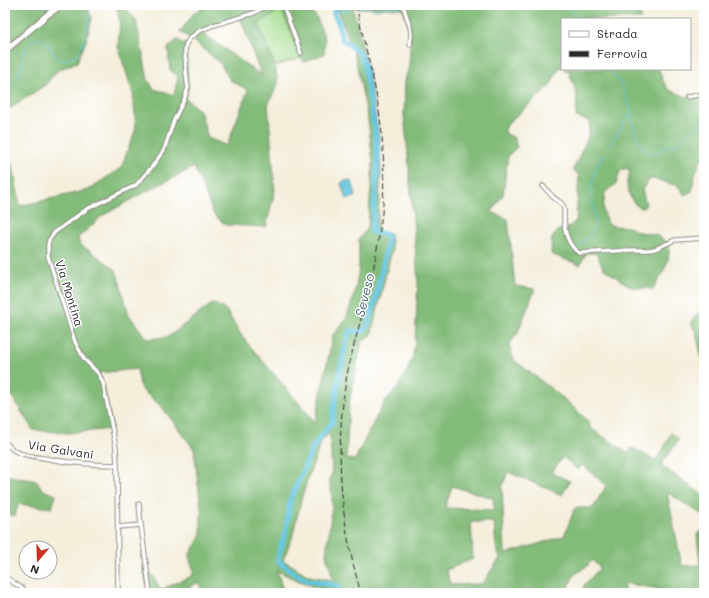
<svg xmlns="http://www.w3.org/2000/svg" width="709" height="598" viewBox="0 0 709 598" font-family="Mali,sans-serif">
	<rect width="100%" height="100%" fill="#fff"/>
	<filter id="ink" filterUnits="userSpaceOnUse"><feTurbulence type="fractalNoise" baseFrequency=".025" numOctaves="2"/><feDisplacementMap in="SourceGraphic" scale="8" xChannelSelector="R" yChannelSelector="G"/><feConvolveMatrix kernelMatrix="1 2 1 2 8 2 1 2 1" color-interpolation-filters="sRGB"/></filter>
	<filter id="wash" filterUnits="userSpaceOnUse"><feTurbulence type="fractalNoise" baseFrequency=".012" numOctaves="4" result="noise"/><feDisplacementMap in="SourceGraphic" scale="16" xChannelSelector="R" yChannelSelector="G"/><feGaussianBlur stdDeviation="0.9" result="paint"/><feColorMatrix in="noise" values="0 0 0 0 0 0 0 0 0 0 0 0 0 0 0 0 0 1.4 0 .05"/><feComposite in="paint" operator="in"/></filter>
	<g filter="url(#wash)">
		<rect width="100%" height="100%" fill="#f4eedb"/>
		<path fill="#a4dd8f" stroke="#68845d" d="M270 5H280L301 58 275 66 258 23 275 13Z"/>
		<path fill="#83bc7a" stroke="#577452" fill-rule="evenodd" d="M5 5H86L92 18 86 41 77 62 58 70 45 85 5 112Z
			M116 5H122L136 20 148 80 154 89 174 95 178 76 170 70 168 48 178 39 180 42 186 44 188 88 185 98 200 111 208 138 227 146 248 90 230 80 220 63 190 38 180 32 194 13 208 5H270L275 13 258 24 275 66 278 84 268 105 275 190 266 227 226 225 214 215 194 167 145 192 102 216 78 238 80 245 89 250 116 270 129 315 147 339 168 337 213 303 226 310 243 338 315 422 333 335 346 319 355 292 359 268V239L368 227 373 162 368 120 355 57 336 5H603C608 11 619 10 626 9L627 5H639L641 19H562V68L560 67 549 87 509 122 505 129V133L514 138 517 147 508 156 503 195 491 212 508 219 515 286 535 289 517 334 509 345 514 360 563 398 589 422 590 428 628 453 632 448 655 460 664 448 671 433 679 439 661 465 704 496V516L667 492 682 566 700 565 697 534 704 530V593H657L658 589 624 583V593H582L584 585 600 568 592 560 587 566 574 575 568 588 567 593H334L306 584 277 571 284 593H202L199 582 177 593H148L142 564 154 577 160 590 192 576 194 571 190 560V554L201 535V509L194 449 161 406 141 389 137 369 98 373 103 383 112 429 68 433 33 430 6 387H5V158L13 165 20 206 88 190 121 168 136 128 133 93 118 47 120 22ZM353 8H403L411 34 409 65 405 81 404 115 407 144 418 282 415 343 412 359 404 377 399 386 385 401 366 437 355 460 346 459 349 403 362 341 371 336 392 249 390 233 377 231 381 173 379 138 369 74ZM240 17 261 75 199 31ZM330 433 332 473 329 480 332 493V507L326 555 330 568 333 580 309 576 283 560 292 538 301 500 310 472 322 440ZM563 457 578 470 583 465 606 486 593 508H575L564 536 505 554 502 487 508 472 562 495 570 481 551 473ZM452 486 493 498 494 510 445 508ZM471 522H494L496 547 500 558 482 584 451 585 446 570 473 559Z
			M280 5H299L316 16 325 39 324 54 304 62 301 58Z
			M564 69H659L662 79 669 90 687 97 704 94V156C696 167 694 178 692 191L687 195 684 194 678 186 655 179H650L642 189 646 205 643 208C632 207 627 191 627 182 628 179 629 175 630 172L626 168 620 171 616 184 605 192 603 210 608 224 614 226 628 227 639 232 656 235 669 244C671 261 662 275 653 289L631 287 604 269 596 253H586L580 265 551 254 552 238 558 230H565L576 221 579 175 573 170 588 137 590 121 576 117 577 95 569 72Z
			M704 311V364H703L696 332 691 322 698 313Z
			M5 475 37 481 43 490 56 495 52 508 18 504 15 516 7 514 5 526Z"/>
		<path fill="#62c5e0" stroke="#467886" d="M349 180 352 182 356 195 355 197 349 199 346 198 341 184 342 182Z"/>
		<g fill="none" stroke-linecap="round" stroke-linejoin="round">
			<path stroke="#62c5e0" stroke-width="1" d="M565 5 576 16 578 19
				M406 7 407 5
				M360 9C367 7 370 6 376 11L382 8 400 7
				M334 13 352 9
				M609 69C623 85 626 93 631 113
				M5 84C6 84 10 85 11 84 25 80 18 50 32 41 39 37 45 41 50 48 52 51 53 56 56 58 59 61 64 60 68 59 72 57 76 56 78 53 87 43 88 21 90 8L88 5
				M579 247 593 230 595 224V216L591 192 593 180 597 166 609 145 619 132 626 119 631 114C633 126 636 140 644 149 647 151 650 153 653 154L656 153 666 146 677 144 704 121"/>
			<path stroke="#62c5e0" stroke-width="5.5" d="M335 5 334 13 338 22 342 39 360 53 364 64 375 128 378 158 373 220 371 230 372 232 385 234 387 235V245L375 302 368 324 364 331H350L347 338 338 382 332 423 320 437 312 449 290 501 285 535 279 552 278 561C286 567 295 575 304 579 315 584 327 582 338 586L341 593"/>
		</g>
	</g>
	<g filter="url(#ink)">
		<g fill="none" stroke-linecap="round" stroke-linejoin="round">
			<defs>
				<path id="street" d="M283 5 301 53
					M403 5 410 27 411 34 410 45
					M687 97 704 94
					M543 186C546 189 550 194 553 197 556 200 561 202 563 205 565 209 564 213 564 217 564 231 568 245 579 253L632 250H648L655 249 675 240 704 238
					M5 442C8 445 12 450 17 452 24 455 36 457 44 458 68 463 92 465 117 465
					M139 504 141 525 150 593
					M118 527 141 525
					M5 577 29 593
					M118 593 117 465 116 448 103 383 98 373 84 359 75 342 48 256V245L49 240 55 232 87 209 136 185 151 168 164 150 174 120 184 100 188 88 186 72 185 51 186 44 190 38 199 31 214 25 254 13 264 7 266 5"/>
				<path id="secondary" d="M5 51 47 15 62 5"/>
			</defs>
			<use href="#street" stroke="#908c83" stroke-width="5.5"/>
			<use href="#secondary" stroke="#908c83" stroke-width="8"/>
			<use href="#street" stroke="#fff" stroke-width="3.5"/>
			<use href="#secondary" stroke="#fff" stroke-width="5.5"/>
			<path stroke="#2b2b2b" stroke-width="1" stroke-dasharray="6 3" stroke-linecap="butt" d="M356 5C362 34 370 64 376 93 383 130 385 167 383 204 380 232 376 260 369 288 362 317 353 346 347 375 334 448 340 523 361 593"/>
		</g>
	</g>
	<g text-anchor="middle" dominant-baseline="central" stroke-width="3" stroke-linejoin="round" paint-order="stroke">
		<g font-size="12" fill="#2b2b2b" stroke="#fff">
			<text transform="translate(70 293) rotate(73)">Via Montina</text>
			<text transform="translate(61 449) rotate(9)">Via Galvani</text>
		</g>
		<g font-size="13" font-style="italic" fill="#3e616a" stroke="#fff">
			<text transform="translate(364 295) rotate(-76)">Seveso</text>
		</g>
	</g>
	<rect width="709" height="598" fill="none" stroke="#fff" stroke-width="20"/>
	<rect x="561" y="18" width="130" height="52" fill="#ffffff" stroke="#aaaaaa"/>
	<rect x="569" y="31" width="20" height="6" fill="#ffffff" stroke="#aaaaaa"/>
	<text x="597" y="38" font-size="12" fill="#2b2b2b">Strada</text>
	<rect x="569" y="51" width="20" height="6" fill="#2b2b2b" stroke="#aaaaaa"/>
	<text x="597" y="58" font-size="12" fill="#2b2b2b">Ferrovia</text>
	<g transform="translate(38 560) rotate(199)"><circle r="19" fill="#ffffff" stroke="#aaaaaa"/>
	<path d="M0-3L7 15L0 10L-7 15Z" fill="#c8321e"/>
	<text y="-6" font-size="11" font-weight="bold" text-anchor="middle" fill="#2b2b2b">N</text>
	</g>
</svg>
